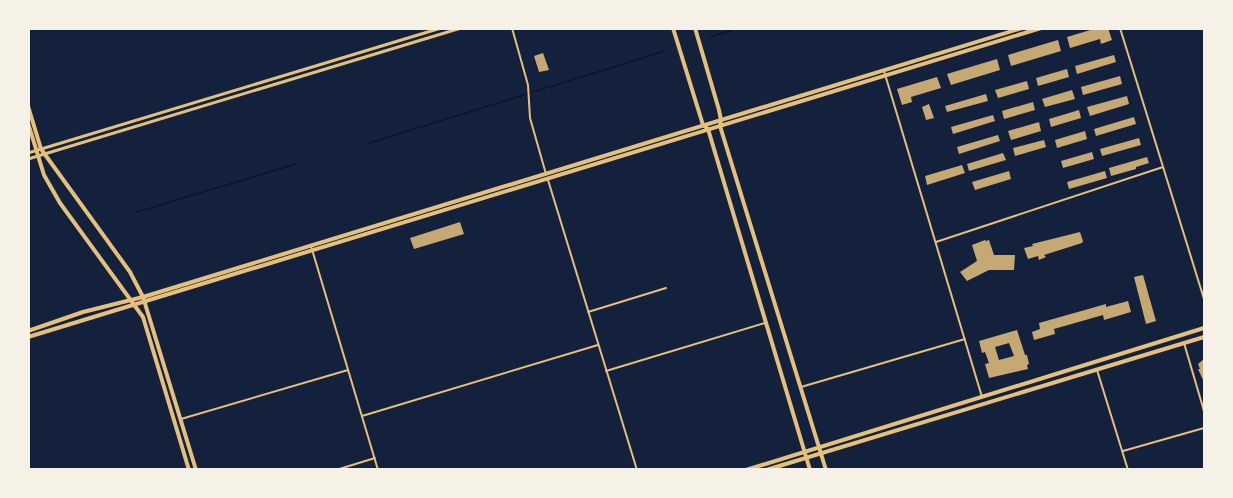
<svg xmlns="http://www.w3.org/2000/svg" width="1233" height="498" viewBox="0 0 1233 498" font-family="Overpass,sans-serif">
	<rect width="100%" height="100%" fill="#14213d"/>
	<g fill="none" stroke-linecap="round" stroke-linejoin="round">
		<path stroke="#0b132b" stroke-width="1.5" d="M711 37 738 28
			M369 143 665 51
			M137 212 296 164"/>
	</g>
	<path fill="#c6a872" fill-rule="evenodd" d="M1097 28H1108L1112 40 1101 44 1100 39 1070 48 1067 37Z
		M1058 40 1061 51 1011 66 1008 55Z
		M543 53 549 70 539 72 534 56Z
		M1114 55 1116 62 1077 74 1075 66Z
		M997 59 1000 70 951 85 947 74Z
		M1067 69 1069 77 1038 86 1036 78Z
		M1120 76 1122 84 1083 95 1081 87Z
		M937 77 941 88 911 97 912 102 902 105 897 89Z
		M1027 81 1029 89 998 98 995 90Z
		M1072 90 1075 99 1045 107 1042 99Z
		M986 94 988 101 947 112 945 106Z
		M1127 96 1129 104 1090 116 1087 107Z
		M1033 102 1035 110 1004 119 1002 111Z
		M929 104 934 118 926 120 922 107Z
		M1079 110 1081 118 1051 127 1049 119Z
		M993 115 995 121 953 134 951 127Z
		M1134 117 1136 124 1096 136 1094 129Z
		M1039 122 1041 131 1011 140 1008 131Z
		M1085 131 1087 139 1057 148 1055 140Z
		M998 135 1000 141 959 154 957 147Z
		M1139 138 1141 145 1102 156 1100 149Z
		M1044 140 1046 147 1015 156 1013 148Z
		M1092 152 1094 159 1063 168 1061 161Z
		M1003 153 1006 160 969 171 967 164Z
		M1147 157 1149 163 1136 167V169L1111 176 1109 168Z
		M962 165 965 173 927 185 925 176Z
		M1009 171 1011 179 975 190 972 182Z
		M1105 171 1107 178 1069 189 1067 182Z
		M460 222 464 234 414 249 410 238Z
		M1080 232 1083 241 1082 243 1044 255 1046 257 1039 260 1038 256 1028 259 1024 248 1033 246 1032 244Z
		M985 240 986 241 989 240 994 255H1015L1014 270H989L967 281 960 272 977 261 972 245Z
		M1143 275 1156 321 1146 324 1134 277Z
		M1128 301 1131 312 1104 320 1103 315 1054 329 1055 334 1034 340 1032 332 1040 329 1039 323 1106 304V307Z
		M1017 330 1025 355H1027L1029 364 1027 365 1028 369 989 378 985 364 989 363 985 352 982 353 979 341ZM1009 343 1014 356 999 360 995 347Z
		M1204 359V382L1198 369H1200L1198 364Z"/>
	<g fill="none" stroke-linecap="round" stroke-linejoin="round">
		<path stroke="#e5c07b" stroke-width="2" d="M1184 343 1204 411
			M1123 451 1204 428"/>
		<path stroke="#e5c07b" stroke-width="2" d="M512 28 528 85 530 118 546 174
			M1120 28 1204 299
			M884 71 982 397
			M548 180 637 470
			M936 242 1163 167
			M311 246 378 470
			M588 312 666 288
			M1097 370 1128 470
			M606 371 765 323
			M801 387 965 339
			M362 416 598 345
			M181 419 348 370
			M336 470 375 458"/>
		<path stroke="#e5c07b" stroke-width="3" d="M28 153 441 28
			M28 159 461 28"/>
		<path stroke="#e5c07b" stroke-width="4" d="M673 28 703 125 708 129 810 470
			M695 28 719 110 721 120 720 126 826 470
			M746 470 1204 328
			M766 470 1204 337"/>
		<path stroke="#e5c07b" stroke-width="4" d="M28 106 41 149 130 272 143 297 196 470
			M28 123 44 175 60 203 143 317 189 470
			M28 331 83 312 143 297 1022 28
			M28 337 1041 28"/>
	</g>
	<rect width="1233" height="498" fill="none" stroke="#f6f1e7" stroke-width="60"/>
</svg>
